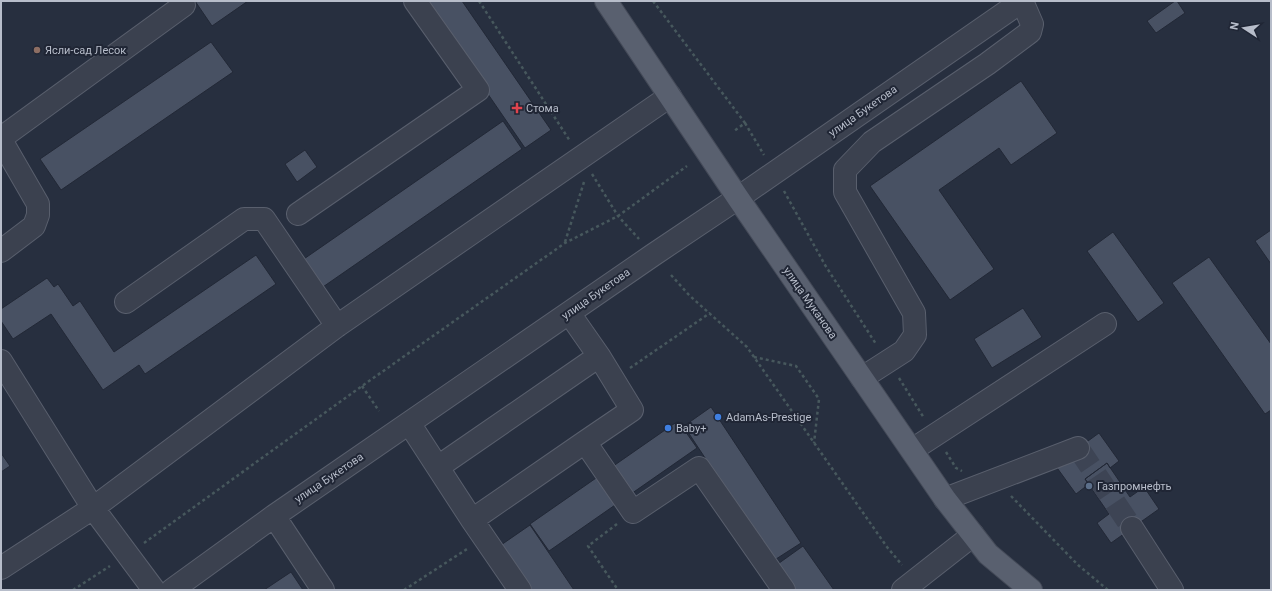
<svg xmlns="http://www.w3.org/2000/svg" width="1272" height="591" viewBox="0 0 1272 591" font-family="Roboto,sans-serif">
	<rect width="100%" height="100%" fill="#272f3f"/>
	<path fill="#485163" stroke="#222836" d="M195 1H248L212 26Z
		M424 1H462L551 130 525 148Z
		M1175 1H1177L1185 13 1156 33 1147 21Z
		M211 42 233 72 61 190 40 159Z
		M1021 81 1057 133 1011 165 999 148 939 190 994 269 950 300 870 186Z
		M503 121 522 149 320 289 301 261Z
		M305 150 317 167 297 182 285 164Z
		M1271 230V264L1255 241Z
		M1113 232 1164 303 1138 322 1087 251Z
		M256 255 276 284 145 374 139 365 103 390 51 314 13 339 1 321V309L47 278 54 287 58 284 73 306 80 301 114 352Z
		M1209 257 1271 344V410L1265 414 1172 283Z
		M1023 308 1042 337 992 368 974 339Z
		M711 407 801 543 773 561 684 426Z
		M678 421 697 448 549 551 530 524Z
		M1099 433 1119 461 1110 468 1107 463 1085 479 1089 484 1076 494 1055 465Z
		M1 453 10 466 1 472Z
		M1107 463 1130 497 1144 487 1159 509 1111 543 1097 523 1109 514 1085 479Z
		M530 525 574 590H532L501 545Z
		M803 546 834 590H792L775 566Z
		M291 572 303 590H264Z"/>
	<g fill="none" stroke-linecap="round" stroke-linejoin="round">
		<path stroke="#3d4454" stroke-width="22" stroke-dasharray="22 11" stroke-linecap="butt" d="M1078 448 1132 528"/>
		<defs>
			<path id="minor" d="M1 138 184 5 182 1
				M1 140 38 204V215L34 226 1 251
				M298 214 478 90 415 1
				M126 302 244 219H264L337 326
				M1 361 93 508 154 590
				M862 378 904 351 915 335 914 313 845 192V170L872 142 987 64 1030 32 1032 24 1022 1
				M409 423 472 520 520 590
				M585 442 633 512 699 468 784 590
				M912 450 1105 324
				M438 467 599 356
				M945 499 1078 448
				M274 516 323 590
				M472 520 585 442 632 410 599 356 569 313
				M1132 528 1172 590
				M1 568 93 508 337 326 670 96
				M172 590 274 516 653 255 738 198 1022 1
				M903 590 973 535"/>
			<path id="major" d="M606 1 738 198 945 499 988 554 1031 590"/>
		</defs>
		<use href="#minor" stroke="#595f6d" stroke-width="24"/>
		<use href="#major" stroke="#444a58" stroke-width="24"/>
		<path stroke="#47585d" stroke-width="2.5" stroke-dasharray="3 3" stroke-linecap="butt" d="M479 1 570 141
			M653 1 745 123 734 131
			M745 123 764 155
			M592 174 618 216 639 239
			M784 191 825 265 876 344
			M565 242 584 182
			M671 275 689 295 747 347 887 547 902 565
			M754 357 796 366 819 399 814 443
			M630 368 710 313
			M899 378 924 418
			M362 386 379 411
			M946 452 956 468 962 471
			M1011 496 1078 565 1108 590
			M617 524 588 546 618 590
			M144 543 362 386 565 243 618 216 687 166
			M73 590 110 566
			M404 590 467 549"/>
		<use href="#minor" stroke="#3b414f" stroke-width="22"/>
		<use href="#major" stroke="#59606f" stroke-width="22"/>
	</g>
	<circle fill="#8d6e63" stroke="#202635" stroke-width="1.5" cx="37" cy="50" r="4"/>
	<path fill="#e0444e" stroke="#202635" stroke-width="1.5" d="M515 102h4v4h4v4h-4v4h-4v-4h-4v-4h4z"/>
	<g fill="#3f7fe0" stroke="#202635" stroke-width="1.5">
		<circle cx="718" cy="417" r="4"/>
		<circle cx="668" cy="428" r="4"/>
	</g>
	<circle fill="#5c6f8a" stroke="#202635" stroke-width="1.5" cx="1089" cy="486" r="4"/>
	<g text-anchor="middle" dominant-baseline="central" stroke-width="4" stroke-linejoin="round" paint-order="stroke">
		<g font-size="11" fill="#b7bdca" stroke="#202635" text-anchor="start">
			<text x="45" y="50">Ясли-сад Лесок</text>
			<text x="526" y="108">Стома</text>
			<text x="726" y="417">AdamAs-Prestige</text>
			<text x="676" y="428">Baby+</text>
			<text x="1097" y="486">Газпромнефть</text>
		</g>
		<g font-size="11" fill="#b7bdca" stroke="#202635">
			<text transform="translate(863 111) rotate(-35)">улица Букетова</text>
			<text transform="translate(596 294) rotate(-35)">улица Букетова</text>
			<text transform="translate(810 303) rotate(55)">улица Муканова</text>
			<text transform="translate(329 478) rotate(-34)">улица Букетова</text>
		</g>
	</g>
	<rect width="1272" height="591" fill="none" stroke="#b7bdca" stroke-width="4"/>
	<g transform="translate(1244 28) rotate(282)" stroke="#202635" stroke-width="3" paint-order="stroke">
	<path d="M0-3L7 15L0 10L-7 15Z" fill="#b7bdca"/>
	<text y="-6" font-size="11" font-weight="bold" text-anchor="middle" fill="#b7bdca">N</text>
	</g>
</svg>
